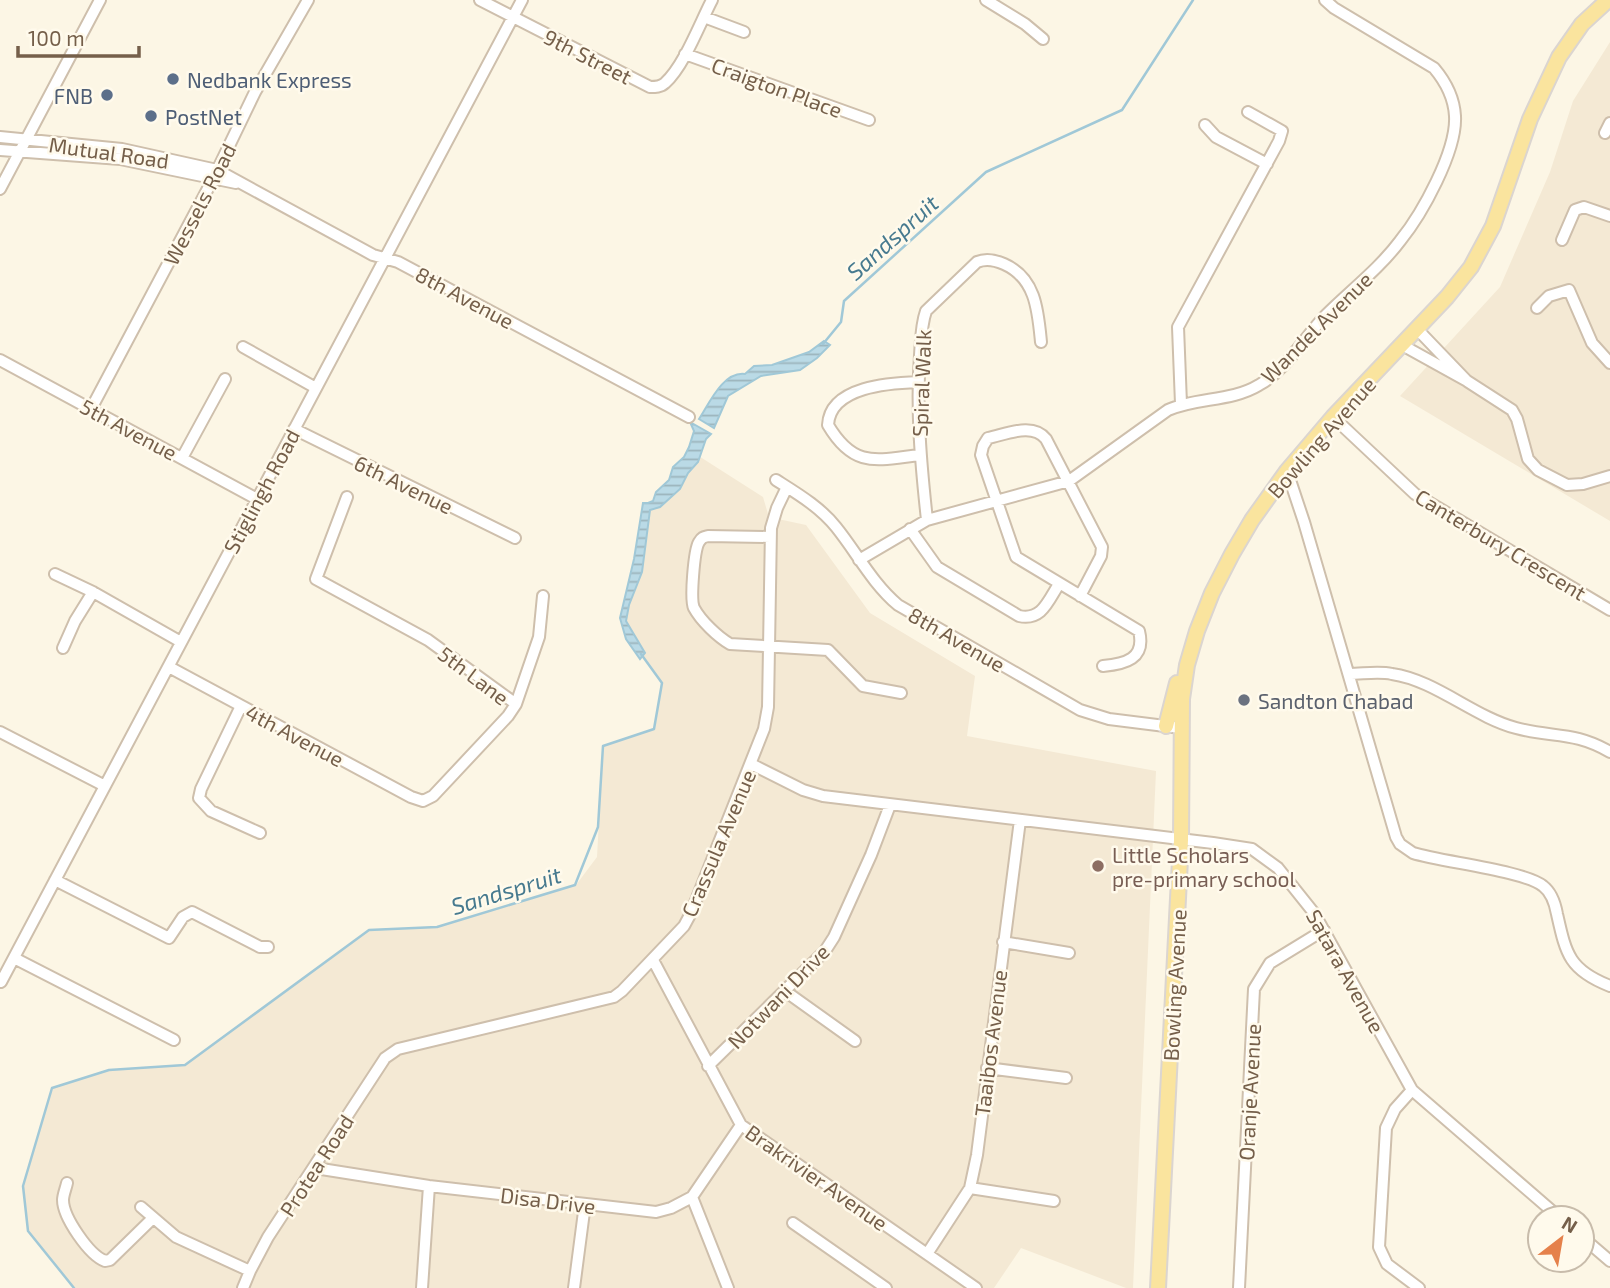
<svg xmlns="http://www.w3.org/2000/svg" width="1610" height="1288" viewBox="0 0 1610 1288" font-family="'Exo 2',sans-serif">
	<defs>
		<pattern id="water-rules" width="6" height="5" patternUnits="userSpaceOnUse" patternTransform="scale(1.75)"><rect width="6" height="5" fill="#badae6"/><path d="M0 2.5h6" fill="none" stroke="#9cb4bc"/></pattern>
	</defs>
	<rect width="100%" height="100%" fill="#fcf6e5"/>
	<path fill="#f4e9d4" d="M1610 42V521L1400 396 1500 287 1550 172 1573 101Z
		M694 453 763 497 768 514 765 528H775L778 519 806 525 870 613 975 676 967 736 1156 771 1133 1288H1126L1021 1248 994 1288H74L28 1231 23 1186 52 1088 109 1070 185 1064 369 930 437 927 576 885 597 857 603 746 655 729 662 683 629 638 624 621 646 511Z"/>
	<path fill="url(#water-rules)" stroke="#a0c8d7" stroke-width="2" d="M824 341 830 345 817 358 800 370 761 376 728 396 714 428 699 419C709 404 723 371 745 374L754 366 772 365 809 352Z
		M690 422 711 434 706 439 698 462 688 473 680 489 660 507 650 510 642 572 629 605 626 621 645 653 640 659 626 639 620 618 634 559 643 503H648L653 501 656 492 669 480 673 467 684 457 689 447 694 431Z"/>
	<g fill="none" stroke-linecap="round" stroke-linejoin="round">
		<path stroke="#a0c8d7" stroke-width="2.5" d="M823 344 841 322 844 301 986 172 1122 110 1193 0
			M74 1288 28 1231 23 1186 52 1088 109 1070 185 1065 369 930 437 927 575 885 598 827 603 746 654 729 662 683 641 654"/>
		<defs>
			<path id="minor" d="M480 0 650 87C655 87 661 87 665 83 684 66 700 23 712 0
				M986 0 1025 24 1043 39
				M704 17 744 32
				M685 54 869 120
				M1205 125 1216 137 1267 164
				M1605 133 1610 123
				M0 137 122 149 217 170 373 255 398 262 689 417
				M0 150 120 159 236 183
				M0 189 100 0
				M1562 240 1575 210 1584 207 1610 216
				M1537 308 1549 296 1569 290 1592 343 1610 363
				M1417 329 1466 380
				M1402 345 1467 381 1512 410 1517 419 1528 459 1538 470 1567 485 1583 484 1610 476
				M243 347 316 388
				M0 360 257 499
				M918 382C891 383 830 386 828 425 854 469 877 460 919 455
				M1181 404 1178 327 1279 141 1282 131 1248 112
				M91 409 213 179 255 92 308 0
				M1333 417 1415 494 1610 610
				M294 429 515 538
				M182 458 225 379
				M1287 471 1304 522 1396 837 1400 844 1413 853C1442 862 1525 871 1543 886 1551 892 1555 903 1557 914 1566 954 1569 970 1610 986
				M776 480C798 494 820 507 836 527 857 553 872 583 898 605L1080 710 1109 719 1181 728
				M927 520C921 465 916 410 920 355 921 341 921 325 926 311L977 262C986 258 995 260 1004 264 1036 278 1038 311 1041 342
				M910 529 937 567 1019 616C1042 621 1048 601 1059 584
				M770 537 708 536C704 537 702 537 699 542 694 550 690 600 694 608 701 621 718 637 730 644L828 650 863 686 901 693
				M859 560 927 520 1069 481 1168 410C1197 397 1231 402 1259 385 1286 370 1304 338 1325 316 1350 291 1379 269 1400 241 1422 214 1457 151 1455 116 1454 98 1445 81 1434 68L1334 8 1325 0
				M55 574 93 592 181 642
				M1080 596 1101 556 1102 547 1046 439C1033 422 1007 434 988 438L983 446 981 455 1016 557 1139 631C1146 659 1125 664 1103 666
				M63 648 75 621 93 592
				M169 667 411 797 423 801 433 796 508 716 516 704 428 640 316 579 347 497
				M1349 674C1363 674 1378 671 1392 674 1435 680 1474 717 1516 728 1553 738 1574 731 1610 752
				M516 704 539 637 543 596
				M241 706 201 789 199 798 211 811 260 833
				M0 732 105 786
				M751 764 803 790 823 796 1213 843 1252 849 1278 868 1314 913 1412 1090 1560 1218
				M55 880 169 938 183 917 192 912 260 947H268
				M1003 942 1069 953
				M14 958 174 1040
				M653 960 741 1125 976 1288
				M1 982 522 0
				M785 991 855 1041
				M708 1066 825 951 834 937 871 855 890 805
				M987 1068 1066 1078
				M1412 1090 1395 1109 1386 1128 1379 1247 1387 1264 1419 1288
				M315 1168 429 1186 656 1212 671 1208 692 1197 741 1125
				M67 1183C66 1188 63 1195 63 1200 63 1217 89 1255 105 1261L110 1260 153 1218
				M970 1188 1054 1201
				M692 1197 728 1288
				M141 1207 176 1237 250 1271
				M793 1223 886 1288
				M1582 1237 1610 1261
				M927 1254 970 1188 977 1155 1020 820
				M243 1288 250 1271 268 1237 385 1058 398 1049 614 997 622 991 684 926 691 913 764 729 768 707 771 528 777 508 787 487
				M422 1288 429 1186
				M574 1288 585 1204
				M1239 1288 1254 989 1270 963 1324 930"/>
			<path id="major" d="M1166 726 1177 683
				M1158 1288 1181 840 1182 699 1187 665 1197 631 1212 593 1232 554 1252 520 1287 471 1333 417 1447 297 1471 267 1493 226 1530 119 1559 57 1582 24 1608 0"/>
		</defs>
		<use href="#minor" stroke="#cebfac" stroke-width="14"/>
		<use href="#major" stroke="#dbd5d0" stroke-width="18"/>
		<use href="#minor" stroke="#fff" stroke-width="10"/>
		<use href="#major" stroke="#fae49e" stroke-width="14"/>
	</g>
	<g fill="#5c6f8a" stroke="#fffaec" stroke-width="2.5">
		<circle cx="173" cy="79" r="7"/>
		<circle cx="107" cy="95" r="7"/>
		<circle cx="151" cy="116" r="7"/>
	</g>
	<circle fill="#6b7280" stroke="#fffaec" stroke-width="2.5" cx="1244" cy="700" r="7"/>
	<circle fill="#8d6e63" stroke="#fffaec" stroke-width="2.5" cx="1098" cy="866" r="7"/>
	<g text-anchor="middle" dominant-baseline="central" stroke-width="5" stroke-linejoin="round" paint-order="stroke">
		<g font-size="21" fill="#755f4a" stroke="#fffaec">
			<text transform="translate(588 56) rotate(27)">9th Street</text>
			<text transform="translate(777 87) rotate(20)">Craigton Place</text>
			<text transform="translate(109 152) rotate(8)">Mutual Road</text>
			<text transform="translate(199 204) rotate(-63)">Wessels Road</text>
			<text transform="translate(465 297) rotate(28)">8th Avenue</text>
			<text transform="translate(1316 327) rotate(-45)">Wandel Avenue</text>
			<text transform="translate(921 383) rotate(-88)">Spiral Walk</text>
			<text transform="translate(129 429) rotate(28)">5th Avenue</text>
			<text transform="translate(1321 437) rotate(-49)">Bowling Avenue</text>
			<text transform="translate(404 484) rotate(26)">6th Avenue</text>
			<text transform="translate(261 491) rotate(-62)">Stiglingh Road</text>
			<text transform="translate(1501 544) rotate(31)">Canterbury Crescent</text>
			<text transform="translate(957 639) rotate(30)">8th Avenue</text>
			<text transform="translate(474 675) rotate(37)">5th Lane</text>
			<text transform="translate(295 735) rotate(28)">4th Avenue</text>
			<text transform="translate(718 843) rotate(-67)">Crassula Avenue</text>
			<text transform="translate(1346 971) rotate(61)">Satara Avenue</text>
			<text transform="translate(1174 985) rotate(-87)">Bowling Avenue</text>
			<text transform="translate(778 996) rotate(-46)">Notwani Drive</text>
			<text transform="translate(990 1043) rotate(-83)">Taaibos Avenue</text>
			<text transform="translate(1249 1092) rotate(-87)">Oranje Avenue</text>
			<text transform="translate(316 1165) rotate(-57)">Protea Road</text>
			<text transform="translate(817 1177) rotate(35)">Brakrivier Avenue</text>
			<text transform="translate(548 1200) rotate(7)">Disa Drive</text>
		</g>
		<g font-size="21" fill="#4e5e75" stroke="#fffaec" text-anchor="start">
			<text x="187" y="79">Nedbank Express</text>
			<text x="93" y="95" text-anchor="end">FNB</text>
			<text x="165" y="116">PostNet</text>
		</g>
		<g font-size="21" fill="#5b616d" stroke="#fffaec" text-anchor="start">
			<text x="1258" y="700">Sandton Chabad</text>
		</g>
		<g font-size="21" fill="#785e54" stroke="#fffaec" text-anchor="start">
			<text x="1112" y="854">Little Scholars<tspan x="1112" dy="24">pre-primary school</tspan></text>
		</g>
		<g font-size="23" font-style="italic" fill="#477a8f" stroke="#fffaec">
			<text transform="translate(892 237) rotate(-42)">Sandspruit</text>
			<text transform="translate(506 890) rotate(-17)">Sandspruit</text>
		</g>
	</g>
	<g transform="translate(1561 1239) rotate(31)"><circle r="33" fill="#fffaec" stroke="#c8bcab" stroke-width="2"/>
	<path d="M0-5L12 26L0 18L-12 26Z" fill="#e5814b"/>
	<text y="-10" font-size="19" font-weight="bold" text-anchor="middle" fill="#755f4a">N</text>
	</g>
	<path d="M18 46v10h121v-10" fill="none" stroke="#755f4a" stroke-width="3.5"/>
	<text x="28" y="46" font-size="21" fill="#755f4a" stroke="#fffaec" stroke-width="5" paint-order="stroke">100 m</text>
</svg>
